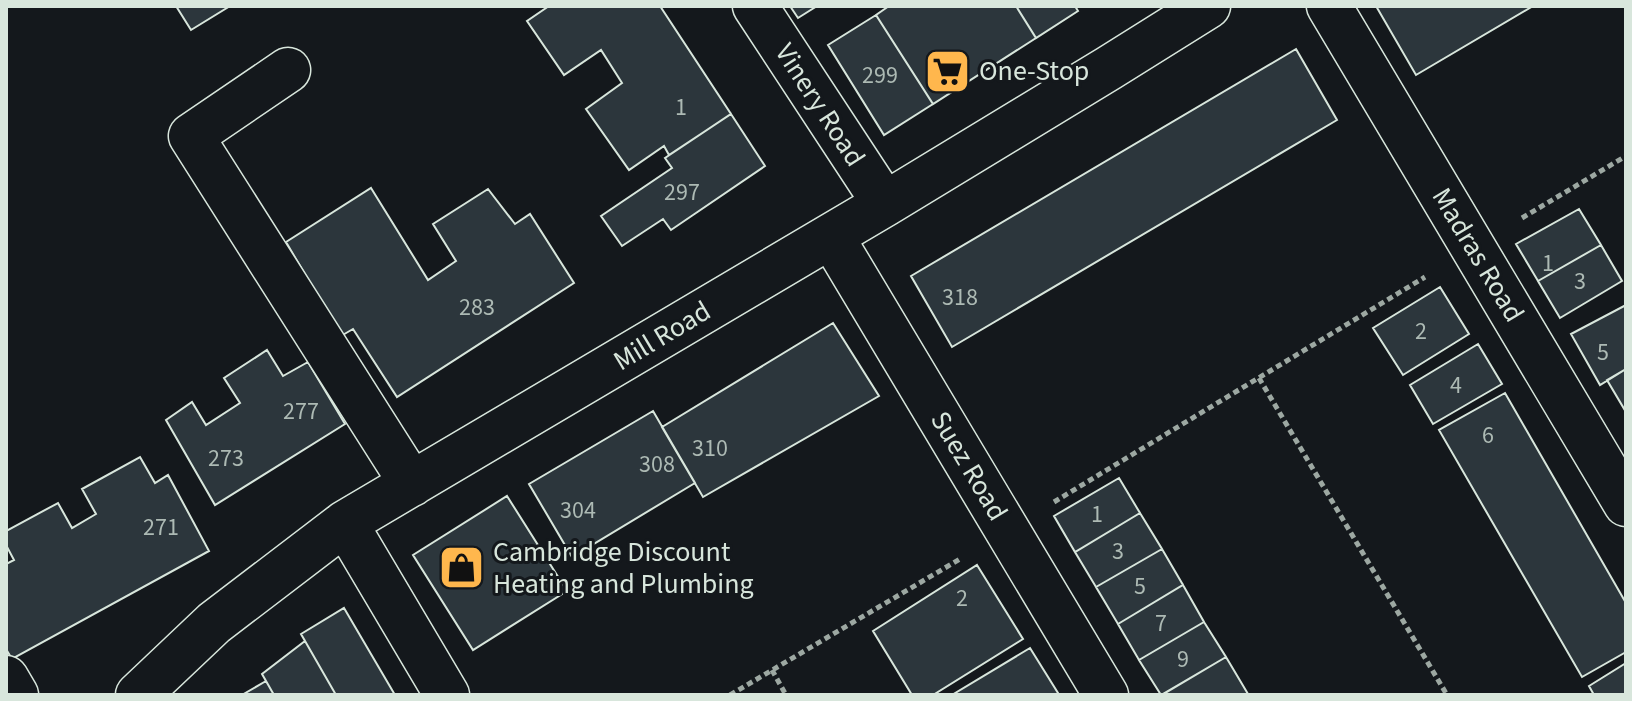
<svg xmlns="http://www.w3.org/2000/svg" width="1632" height="701" viewBox="0 0 1632 701" font-family="'Source Sans 3',sans-serif">
	<rect width="100%" height="100%" fill="#14181c"/>
	<path fill="#2c363c" stroke="#d8e6dc" stroke-width="2" d="M176 6H230L191 30Z
		M549 6H660L731 114 669 155 664 146 629 170 586 109 622 83 601 50 564 75 527 21Z
		M790 6H817L798 18Z
		M889 6H1016L1036 38 933 104 876 15Z
		M1016 6H1075L1078 11 1036 38Z
		M1376 6H1533L1416 75Z
		M876 15 933 104 884 135 828 45Z
		M1296 49 1337 120 952 347 911 276Z
		M731 114 765 166 671 230 663 219 622 246 601 216 672 168 665 158Z
		M371 188 428 280 456 261 433 224 488 189 515 224 530 214 574 283 397 397 353 329 341 336 286 242Z
		M1579 209 1601 245 1538 281 1516 244Z
		M1601 245 1622 281 1560 318 1538 281Z
		M1440 287 1469 334 1403 375 1373 328Z
		M1626 305V369L1600 385 1571 334Z
		M833 323 879 396 703 497 662 427Z
		M1478 344 1502 384 1433 424 1410 385Z
		M267 350 283 376 308 362 345 424 215 505 166 420 192 402 206 425 240 403 224 378Z
		M1626 369V412L1607 380Z
		M1505 393 1626 603V652L1582 677 1439 430Z
		M653 411 695 483 572 557 529 484Z
		M140 457 155 483 168 475 209 551 12 659 6 649V564L14 560 6 545V531L58 503 72 528 96 514 82 489Z
		M1119 478 1140 513 1075 552 1054 516Z
		M507 496 567 591 473 650 413 555Z
		M1140 513 1162 549 1096 587 1075 552Z
		M1162 549 1183 585 1118 624 1096 587Z
		M977 565 1023 639 933 695H912L873 631Z
		M1183 585 1204 622 1139 660 1118 624Z
		M344 608 395 695H336L305 641 301 634Z
		M1204 622 1226 657 1161 695 1139 660Z
		M305 641 336 695H274L262 674Z
		M1030 648 1058 693 1055 695H952Z
		M1226 657 1248 694 1162 695Z
		M1626 663V695H1594L1589 686Z
		M266 681 274 695H242Z"/>
	<g fill="none" stroke-linecap="round" stroke-linejoin="round">
		<defs>
			<path id="minor" d="M755 6 885 204
				M1329 6 1626 504
				M288 70 191 136 412 484
				M831 236 1106 695
				M345 523 447 695
				M6 678 16 695
				M138 695 214 623 345 523 885 204 1109 68 1208 6"/>
		</defs>
		<use href="#minor" stroke="#d8e6dc" stroke-width="47"/>
		<path stroke="#9da8a2" stroke-width="5" stroke-dasharray="6 4" stroke-linecap="butt" d="M1522 218 1626 156
			M1259 378 1447 695
			M1054 502 1425 277
			M772 670 786 695
			M730 695 960 559"/>
		<use href="#minor" stroke="#14181c" stroke-width="44"/>
	</g>
	<defs>
		<symbol id="supermarket-square" viewBox="-11 -11 22 22"><rect x="-9" y="-9" width="18" height="18" rx="4" fill="#ffb74d" stroke="#14181c"/><path d="M-6-5.5h2.5l.6 2H6L4.5 2H-2.5L-4.4-4H-6ZM-1.5 3.2a1.3 1.3 0 1 0 .1 0ZM3 3.2a1.3 1.3 0 1 0 .1 0Z" fill="#111"/></symbol>
		<symbol id="shop-square" viewBox="-11 -11 22 22"><rect x="-9" y="-9" width="18" height="18" rx="4" fill="#ffb74d" stroke="#14181c"/><path d="M-5-2.5h2.3a2.7 3.5 0 0 1 5.4 0H5L5.5 6h-11ZM-1.5-2.5h3a1.5 2.3 0 0 0-3 0Z" fill="#111"/></symbol>
	</defs>
	<g fill-rule="evenodd">
		<use href="#supermarket-square" x="922" y="46" width="51" height="51"/>
		<use href="#shop-square" x="436" y="542" width="51" height="51"/>
	</g>
	<g text-anchor="middle" dominant-baseline="central" stroke-width="6" stroke-linejoin="round" paint-order="stroke">
		<g font-size="24" fill="#adbab4">
			<text x="880" y="75">299</text>
			<text x="681" y="107">1</text>
			<text x="682" y="192">297</text>
			<text x="1548" y="263">1</text>
			<text x="1580" y="281">3</text>
			<text x="960" y="297">318</text>
			<text x="477" y="307">283</text>
			<text x="1421" y="331">2</text>
			<text x="1603" y="352">5</text>
			<text x="1456" y="385">4</text>
			<text x="301" y="411">277</text>
			<text x="1488" y="435">6</text>
			<text x="710" y="448">310</text>
			<text x="226" y="458">273</text>
			<text x="657" y="464">308</text>
			<text x="578" y="510">304</text>
			<text x="1097" y="514">1</text>
			<text x="161" y="527">271</text>
			<text x="1118" y="551">3</text>
			<text x="1140" y="586">5</text>
			<text x="962" y="598">2</text>
			<text x="1161" y="623">7</text>
			<text x="1183" y="659">9</text>
		</g>
		<g font-size="28" fill="#d8e6dc" stroke="#14181c" text-anchor="start">
			<text x="979" y="71">One-Stop</text>
			<text x="493" y="552">Cambridge Discount<tspan x="493" dy="32">Heating and Plumbing</tspan></text>
		</g>
		<g font-size="28" fill="#d8e6dc" stroke="#14181c">
			<text transform="translate(820 105) rotate(57)">Vinery Road</text>
			<text transform="translate(1478 255) rotate(59)">Madras Road</text>
			<text transform="translate(662 336) rotate(-31)">Mill Road</text>
			<text transform="translate(969 466) rotate(59)">Suez Road</text>
		</g>
	</g>
	<rect width="1632" height="701" fill="none" stroke="#d8e6dc" stroke-width="16"/>
</svg>
